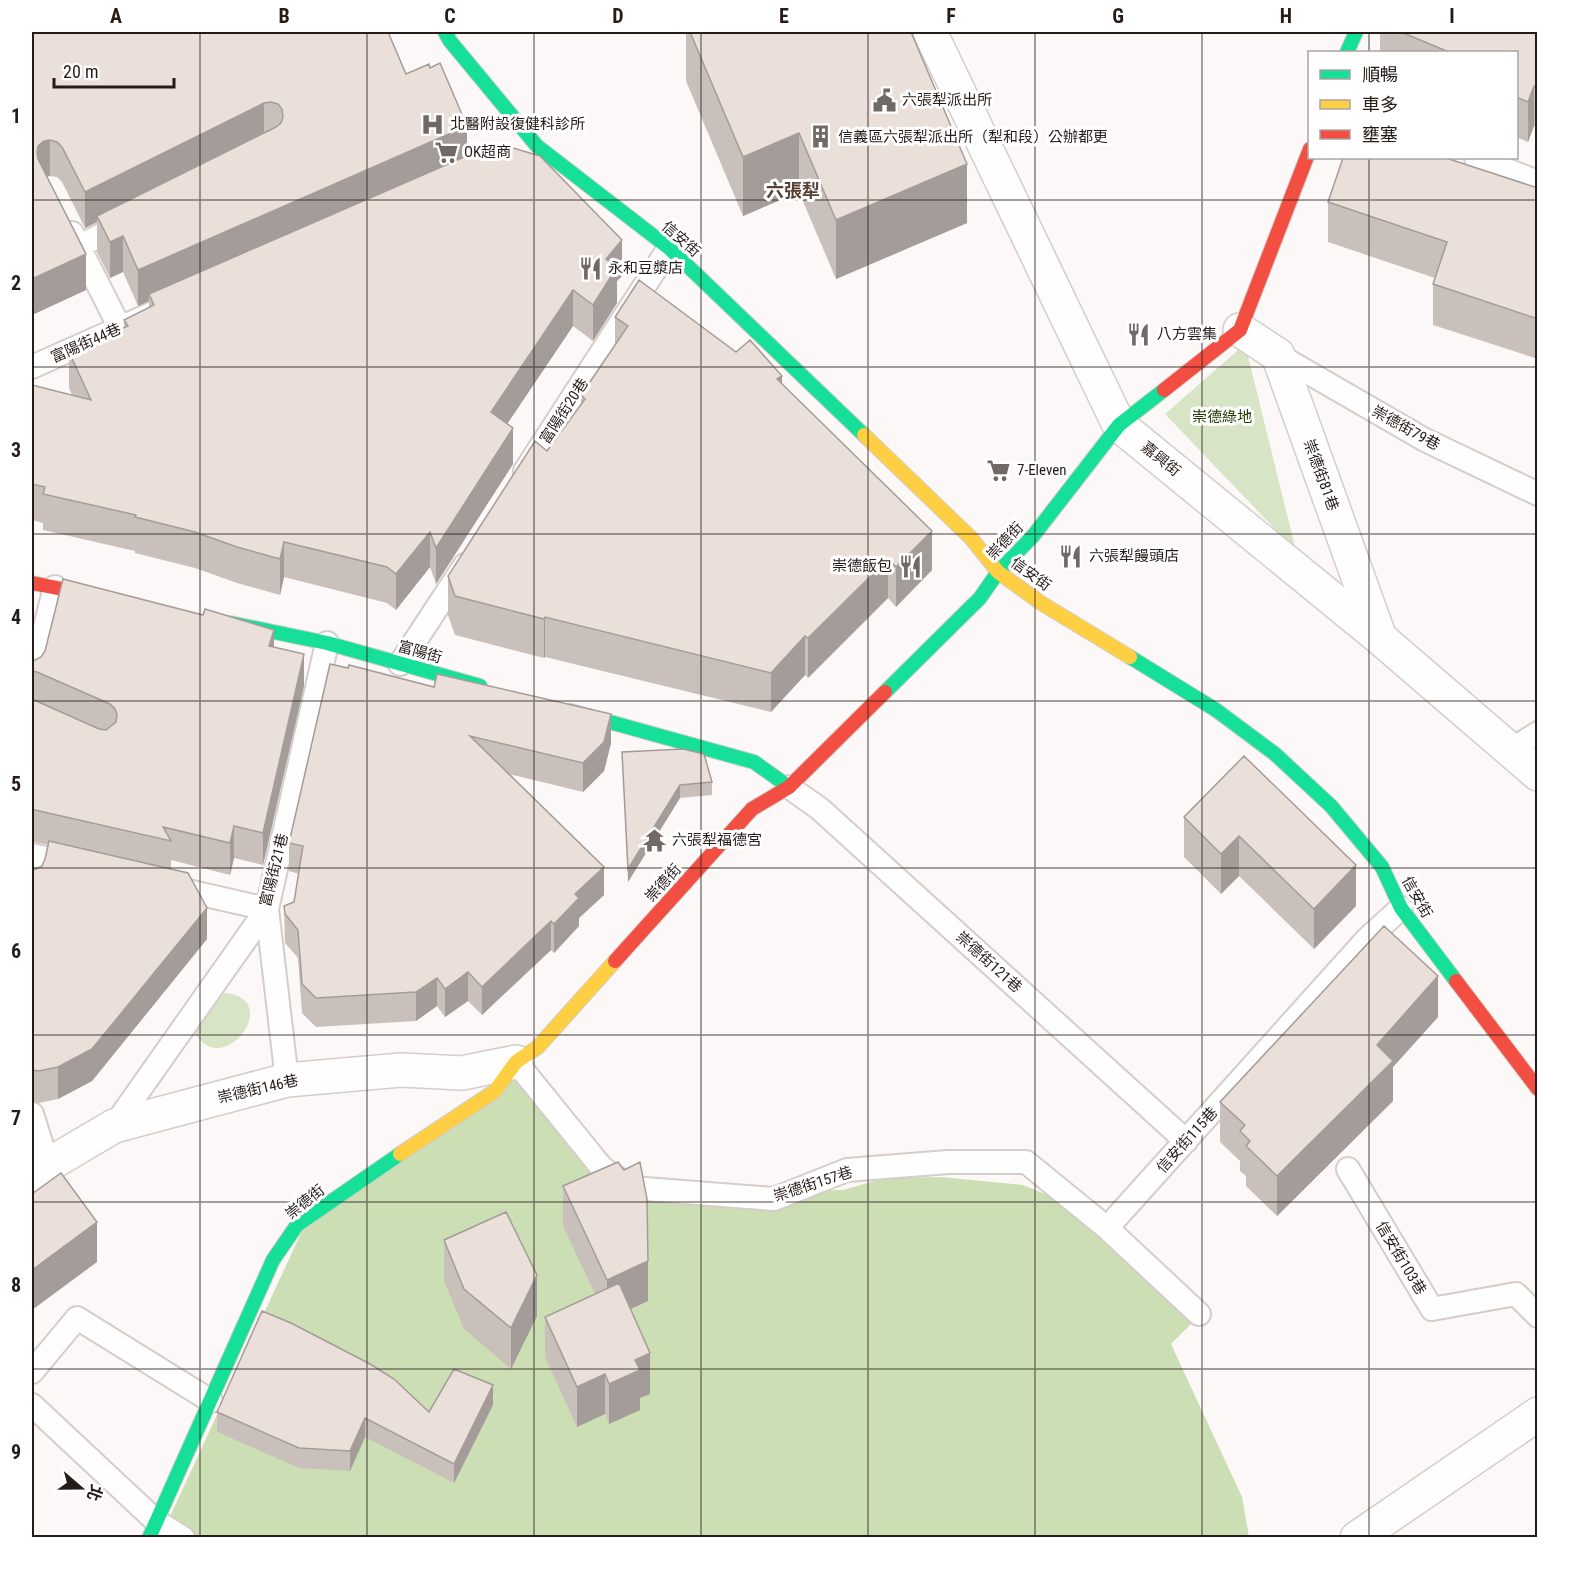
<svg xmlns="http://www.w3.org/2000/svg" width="1569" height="1569" viewBox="0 0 1569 1569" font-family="'Roboto Condensed','Noto Sans TC',sans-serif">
	<rect width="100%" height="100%" fill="#fcf8f7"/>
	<path fill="#d7e4c5" d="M1245 344 1296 551 1165 414Z
		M226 993C286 1000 218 1087 192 1027L216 996Z"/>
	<path fill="#ccdeb3" d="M513 1075 632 1194 843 1190 885 1178 941 1177 1023 1185 1072 1205 1196 1319 1171 1344 1242 1497 1249 1537 160 1538 302 1231Z"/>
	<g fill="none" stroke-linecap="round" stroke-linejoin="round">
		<defs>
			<path id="lane" d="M1476 158 1538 182
				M72 233 120 328
				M79 246 124 224
				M1278 355 1425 440 1538 494
				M32 367 153 313
				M525 471 669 248
				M400 664 465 565
				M32 679 55 587
				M1511 750 1538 733
				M789 787 820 809 1186 1141
				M32 855 73 865
				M170 887 267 909 287 1080
				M516 1062 602 1168 632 1188 774 1199 847 1170 948 1162H1026L1107 1228
				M32 1114 48 1165 36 1164
				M114 1126 267 909 327 643
				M1348 1169 1432 1309 1516 1294 1538 1316
				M1199 1314 1107 1228 1367 939 1401 908
				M32 1372 77 1318 211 1401
				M32 1405 156 1521 183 1538"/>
			<path id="street" d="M930 32 1119 425 1380 638 1538 774
				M1240 330 1278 355 1380 638
				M32 1183 48 1165 114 1126 287 1080 401 1070 462 1073 516 1062
				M1357 1538 1538 1414"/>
			<path id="fast" d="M445 32 450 41 537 146 669 248 864 435
				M1347 52 1356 32
				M230 623 327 643 480 686
				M1130 657 1216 710 1275 754 1331 806 1382 867 1401 908 1456 981
				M885 692 980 598 998 572 1033 536 1119 425 1164 390
				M570 711 754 762 789 787
				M149 1538 273 1260 297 1225 400 1154"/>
			<path id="slow" d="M864 435 971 538 998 572 1041 603 1130 657
				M400 1154 495 1091 516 1062 538 1047 615 961"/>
			<path id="jam" d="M1164 390 1240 330 1310 149
				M32 583 103 597
				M615 961 752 809 789 787 885 692
				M1456 981 1538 1089"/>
		</defs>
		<use href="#lane" stroke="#d4cdca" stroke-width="26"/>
		<use href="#street" stroke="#d4cdca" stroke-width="36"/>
		<use href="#fast" stroke="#d4cdca" stroke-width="16"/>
		<use href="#slow" stroke="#d4cdca" stroke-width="16"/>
		<use href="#jam" stroke="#d4cdca" stroke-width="16"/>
		<use href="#lane" stroke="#fffefe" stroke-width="22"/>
		<use href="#street" stroke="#fffefe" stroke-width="33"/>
		<use href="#fast" stroke="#16e098" stroke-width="14"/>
		<use href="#slow" stroke="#ffcf43" stroke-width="14"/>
		<use href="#jam" stroke="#f24e42" stroke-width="14"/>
	</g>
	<path fill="#cac0bb" d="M32 32 406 74 467 156H480L622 276 617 281V303L593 341 573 326 507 424 513 464 436 584 430 567 396 610 387 603 284 577 280 595 237 583 195 568 135 553V551L43 530V523L32 520V385L72 395 69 388V352L124 327V320L149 308V301L138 306 123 272 110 278 97 252V222L85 228 62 182 57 177 50 176H47L86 290 32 315Z
		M686 32H911L967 223 836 279 799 192 743 216 686 81Z
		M1380 32H1538V128L1534 126 1528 142 1516 137V52H1380Z
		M1538 188V359L1433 325V284L1435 278 1328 242V202Z
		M615 317 736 352 782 384 932 570 896 607 888 598 808 678 805 675 771 712 545 657 544 658 455 635 448 615V576L547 451 581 405V395L615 345Z
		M274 647 304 686 263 865 234 858 230 875 171 860V869L207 939 92 1081 58 1099 39 1103 32 1102V870L36 869 42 866 45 859 48 845 35 842H32V661Z
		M330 664 611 743 604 771 583 792 509 774 604 895 579 918V926L554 953 551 950 482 1015 468 1001 445 1017 437 1006 416 1021 316 1027 302 1013 298 958 285 943 284 906 294 902 299 874 289 871V843Z
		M622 752 712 782V795L680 798 628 882Z
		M1244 756 1356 906 1314 949 1239 876 1221 894 1184 857V817Z
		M1438 1017 1393 1067V1101L1277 1216 1246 1186V1176L1240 1171V1161L1220 1142V1102Z
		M563 1186 648 1301 630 1309 650 1394 640 1398V1410L609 1424 605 1414 577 1427 545 1357V1317L595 1294 563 1226Z
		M444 1240 537 1316 511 1369 464 1329 444 1281Z
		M493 1405 454 1483 365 1437 350 1471 299 1468 217 1432V1412H429Z"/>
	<path fill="#a49c99" d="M1534 86V126L1528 142V102Z
		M264 103V139L97 216V222L85 228V192Z
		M467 126V162L149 294V301L138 306V270Z
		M799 133V192L743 216V157Z
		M50 140V176L44 177 38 182 37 153 38 146 44 141Z
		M967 164V223L836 279V220Z
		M123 236V272L110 278V242Z
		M622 240V276L617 281V303L593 341V305L606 259Z
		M86 254V290L32 315V279Z
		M573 290V326L491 448V412Z
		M782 376V415L777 379Z
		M513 428V464L436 584V548Z
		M932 531V570L896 607V567Z
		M430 532V567L396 610V574Z
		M284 542V577L280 595V559Z
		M888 559V598L808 678V638Z
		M545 617V657L544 658V619Z
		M274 630V661L269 646Z
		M805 636V675L771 712V673Z
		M304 654V686L263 865V833Z
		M611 714V743L604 771 583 792V763Z
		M680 785V798L628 882V869Z
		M234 826V858L230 875V843Z
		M1239 836V876L1221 894V854Z
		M1356 865V906L1314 949V909Z
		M604 867V895L579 918V926L554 953V924L575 894Z
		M207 908V939L92 1081 58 1099V1067Z
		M551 921V950L482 1015V987Z
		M468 972V1001L445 1017V989Z
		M1438 976V1017L1393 1067V1101L1277 1216V1176L1377 1045Z
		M437 978V1006L416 1021V992Z
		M97 1222V1262L32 1310V1270Z
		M648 1261V1301L607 1320V1280Z
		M537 1275V1316L511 1369V1328Z
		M650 1353V1394L640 1398V1410L609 1424V1384L635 1360Z
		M605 1374V1414L577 1427V1387Z
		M493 1385V1405L454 1483V1464Z
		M365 1418V1437L350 1471V1451Z"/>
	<path fill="#ebdfda" stroke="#a49c99" stroke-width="1.5" d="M32 32H388L406 74 429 64 430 68 440 63 467 126 138 270 123 236 110 242 97 216 276 127 281 123 283 117 282 109 278 104 271 102 264 103 85 192 62 147 57 142 50 140 44 141 38 146 37 153 38 159 86 254 32 279Z
		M690 32H911L967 164 836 220 799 133 743 157Z
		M1401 32H1538V88L1534 86 1528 102 1516 97V52H1449Z
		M506 146 540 156 622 240 606 259 617 267 593 305 573 290 491 412 513 428 436 548 430 532 396 574 387 567 284 542 280 559 237 547 195 532 135 517 136 515 43 494 45 487 32 484V385L91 400 69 352 128 326 124 320 154 305 149 294 478 151 480 156Z
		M1343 158H1446L1538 188V319L1433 284 1447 242 1328 202Z
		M639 280 736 352 750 340 782 376 777 379 932 531 896 567 888 559 808 638 805 636 771 673 545 617 544 619 455 596 448 576 535 441 547 451 585 399 581 395 628 326 615 317Z
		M63 579 203 615 205 609 274 630 269 646 304 654 263 833 234 826 230 843 163 827 171 841 35 810H32V699L99 729 106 730 116 722 117 714 115 709 110 704 37 672 32 671V661L35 660 41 657 45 651Z
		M330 664 348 668 349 665 434 687 437 674 611 714 604 742 583 763 470 736 604 867 575 894 579 898 554 924 551 921 482 987 468 972 445 989 437 978 416 992 316 998 302 984 298 930 285 914 284 906 294 902 303 846 289 843Z
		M683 749 704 754 712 782 680 785 628 869 622 752Z
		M1244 756 1356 865 1314 909 1239 836 1221 854 1184 817Z
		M49 841 188 873 207 908 92 1049 58 1067 39 1071 32 1070V870L36 869 42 866 45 859Z
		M1384 926 1438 976 1377 1045 1393 1061 1277 1176 1246 1146 1250 1141 1240 1131 1245 1125 1220 1102Z
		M618 1162 624 1170 640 1162 647 1199 648 1261 607 1280 563 1186Z
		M61 1173 97 1222 32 1270V1194Z
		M506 1212 537 1275 511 1328 464 1289 444 1240Z
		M619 1283 650 1353 635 1360 640 1370 609 1384 605 1374 577 1387 545 1317Z
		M262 1311 291 1323 370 1364 394 1379 429 1412 454 1369 493 1385 454 1464 365 1418 350 1451 299 1448 217 1412Z"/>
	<path fill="none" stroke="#261c17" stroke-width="1.5" stroke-opacity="0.55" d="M200 32V1538M367 32V1538M534 32V1538M701 32V1538M868 32V1538M1035 32V1538M1202 32V1538M1369 32V52M1369 158V1538M32 200H1538M32 367H1538M32 534H1538M32 701H1538M32 868H1538M32 1035H1538M32 1202H1538M32 1369H1538"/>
	<defs>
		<symbol id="civic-bare" viewBox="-9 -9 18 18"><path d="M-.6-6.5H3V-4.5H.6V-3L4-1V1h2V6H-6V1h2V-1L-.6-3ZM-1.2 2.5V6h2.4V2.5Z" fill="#716965" stroke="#fff" stroke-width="2.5" paint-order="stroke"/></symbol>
		<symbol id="hospital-bare" viewBox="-9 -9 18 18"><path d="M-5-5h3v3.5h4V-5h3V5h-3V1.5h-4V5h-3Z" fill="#716965" stroke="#fff" stroke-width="2.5" paint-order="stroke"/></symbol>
		<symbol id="building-bare" viewBox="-9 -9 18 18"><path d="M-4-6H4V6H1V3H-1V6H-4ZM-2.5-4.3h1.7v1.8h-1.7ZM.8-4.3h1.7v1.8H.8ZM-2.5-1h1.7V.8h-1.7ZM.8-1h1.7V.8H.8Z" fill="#716965" stroke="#fff" stroke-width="2.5" paint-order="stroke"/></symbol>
		<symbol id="supermarket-bare" viewBox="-9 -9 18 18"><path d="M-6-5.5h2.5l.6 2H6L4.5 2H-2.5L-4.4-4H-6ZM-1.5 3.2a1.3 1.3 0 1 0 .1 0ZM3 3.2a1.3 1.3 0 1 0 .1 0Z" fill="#716965" stroke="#fff" stroke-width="2.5" paint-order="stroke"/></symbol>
		<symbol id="restaurant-bare" viewBox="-9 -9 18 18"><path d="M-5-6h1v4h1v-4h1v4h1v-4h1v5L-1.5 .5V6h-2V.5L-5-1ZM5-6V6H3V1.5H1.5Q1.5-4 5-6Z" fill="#716965" stroke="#fff" stroke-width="2.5" paint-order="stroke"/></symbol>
		<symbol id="temple-bare" viewBox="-9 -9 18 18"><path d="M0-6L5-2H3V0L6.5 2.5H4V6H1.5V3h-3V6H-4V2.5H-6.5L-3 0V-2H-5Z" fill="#716965" stroke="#fff" stroke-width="2.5" paint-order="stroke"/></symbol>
	</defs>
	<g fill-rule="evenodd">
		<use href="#civic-bare" x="868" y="84" width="33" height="33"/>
		<use href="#hospital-bare" x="416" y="108" width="33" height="33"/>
		<use href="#building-bare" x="804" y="120" width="33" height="33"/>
		<use href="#supermarket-bare" x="430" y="136" width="33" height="33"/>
		<use href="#restaurant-bare" x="574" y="252" width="33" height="33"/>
		<use href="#restaurant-bare" x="1122" y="318" width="33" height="33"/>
		<use href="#supermarket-bare" x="982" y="454" width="33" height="33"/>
		<use href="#restaurant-bare" x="1054" y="540" width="33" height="33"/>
		<use href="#restaurant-bare" x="894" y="550" width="33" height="33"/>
		<use href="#temple-bare" x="638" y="824" width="33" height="33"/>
	</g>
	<g text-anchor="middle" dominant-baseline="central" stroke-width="6" stroke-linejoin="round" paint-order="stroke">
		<g font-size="15" fill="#261c17" stroke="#fff" text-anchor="start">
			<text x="902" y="100">六張犁派出所</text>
			<text x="450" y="124">北醫附設復健科診所</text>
			<text x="838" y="137">信義區六張犁派出所（犁和段）公辦都更</text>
			<text x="464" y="152">OK超商</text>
			<text x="608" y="268">永和豆漿店</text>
			<text x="1157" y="334">八方雲集</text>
			<text x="1017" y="470">7-Eleven</text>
			<text x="1089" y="556">六張犁饅頭店</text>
			<text x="892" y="566" text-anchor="end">崇德飯包</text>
			<text x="672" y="840">六張犁福德宮</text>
		</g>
		<g font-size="15" fill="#261c17" stroke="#fff">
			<text transform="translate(681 239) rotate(41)">信安街</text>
			<text transform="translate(86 343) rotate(-24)">富陽街44巷</text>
			<text transform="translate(564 411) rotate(-57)">富陽街20巷</text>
			<text transform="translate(1406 428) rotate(29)">崇德街79巷</text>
			<text transform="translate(1161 459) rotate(39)">嘉興街</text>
			<text transform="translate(1321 475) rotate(70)">崇德街81巷</text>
			<text transform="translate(1005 541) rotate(-47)">崇德街</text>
			<text transform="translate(1031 574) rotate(36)">信安街</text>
			<text transform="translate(420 652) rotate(16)">富陽街</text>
			<text transform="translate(274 870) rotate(-76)">富陽街21巷</text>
			<text transform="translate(663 883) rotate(-48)">崇德街</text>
			<text transform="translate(1417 897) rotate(60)">信安街</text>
			<text transform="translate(989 962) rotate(42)">崇德街121巷</text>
			<text transform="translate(258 1089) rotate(-13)">崇德街146巷</text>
			<text transform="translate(1187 1140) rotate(-48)">信安街115巷</text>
			<text transform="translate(813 1184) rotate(-18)">崇德街157巷</text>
			<text transform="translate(305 1202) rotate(-39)">崇德街</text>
			<text transform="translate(1401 1258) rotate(59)">信安街103巷</text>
		</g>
		<g font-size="15" fill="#243a00" stroke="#fff">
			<text x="1222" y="417">崇德綠地</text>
		</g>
		<g font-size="18" font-weight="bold" fill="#594035" stroke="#fff">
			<text x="793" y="190">六張犁</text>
		</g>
	</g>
	<rect width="1569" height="1569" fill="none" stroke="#ffffff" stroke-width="66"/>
	<rect x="1308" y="51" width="210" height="108" fill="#ffffff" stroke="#a8a4a2" stroke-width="1.5"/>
	<rect x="1320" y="70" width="30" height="9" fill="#16e098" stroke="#a8a4a2" stroke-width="1.5"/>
	<text x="1362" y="81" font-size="18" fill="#261c17">順暢</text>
	<rect x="1320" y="100" width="30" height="9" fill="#ffcf43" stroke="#a8a4a2" stroke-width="1.5"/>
	<text x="1362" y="111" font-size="18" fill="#261c17">車多</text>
	<rect x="1320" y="130" width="30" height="9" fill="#f24e42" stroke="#a8a4a2" stroke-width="1.5"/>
	<text x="1362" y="141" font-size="18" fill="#261c17">壅塞</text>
	<g transform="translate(81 1488) rotate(110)" stroke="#ffffff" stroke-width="4.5" paint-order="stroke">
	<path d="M0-4.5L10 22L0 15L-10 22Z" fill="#261c17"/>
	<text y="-9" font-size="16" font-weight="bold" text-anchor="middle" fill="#261c17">北</text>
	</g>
	<path d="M54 78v9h120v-9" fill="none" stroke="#261c17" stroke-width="3"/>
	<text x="63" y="78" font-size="18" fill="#261c17" stroke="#ffffff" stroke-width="4.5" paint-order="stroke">20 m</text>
	<rect x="33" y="33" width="1503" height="1503" fill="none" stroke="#261c17" stroke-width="2"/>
	<g font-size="20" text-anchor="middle" font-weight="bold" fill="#261c17">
		<text x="116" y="23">A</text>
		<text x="284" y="23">B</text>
		<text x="450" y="23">C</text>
		<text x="618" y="23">D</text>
		<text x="784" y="23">E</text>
		<text x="951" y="23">F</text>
		<text x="1118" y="23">G</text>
		<text x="1286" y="23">H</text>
		<text x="1452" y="23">I</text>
		<text x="16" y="123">1</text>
		<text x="16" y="290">2</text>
		<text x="16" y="457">3</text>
		<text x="16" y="624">4</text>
		<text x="16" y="791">5</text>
		<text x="16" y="958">6</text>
		<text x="16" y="1125">7</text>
		<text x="16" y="1292">8</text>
		<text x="16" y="1459">9</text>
	</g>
</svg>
